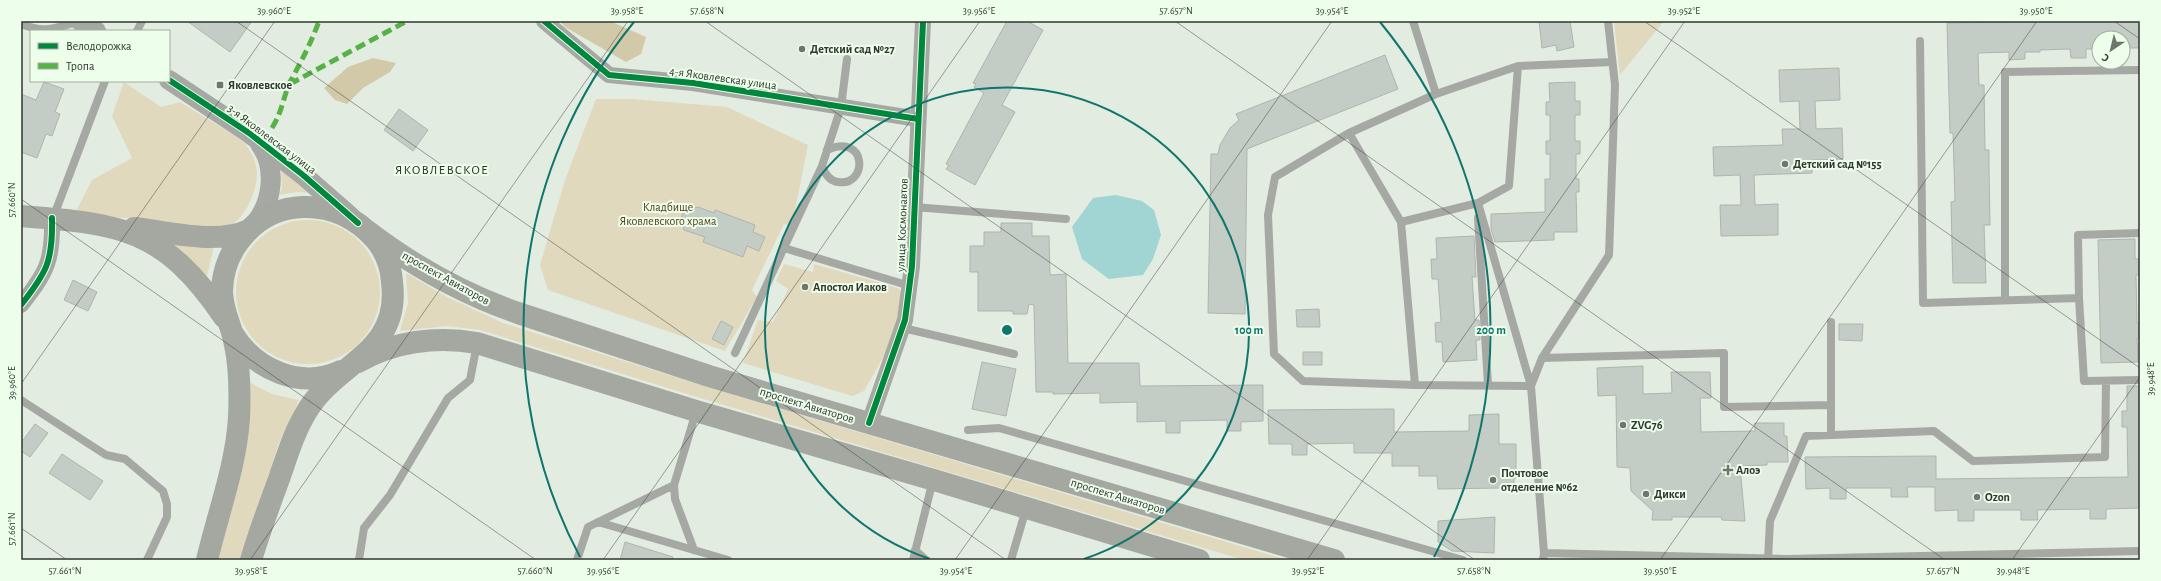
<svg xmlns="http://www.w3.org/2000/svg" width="2161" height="581" viewBox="0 0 2161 581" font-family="'Alegreya Sans',sans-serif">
	<rect width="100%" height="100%" fill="#e3ece1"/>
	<path fill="#e1d9bd" d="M1614 21H1664L1620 75Z
		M124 82 161 107 180 102 242 140C250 149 256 160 257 173 258 188 245 220 230 225 225 226 219 226 215 227L75 213 92 180 132 158 112 116Z
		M596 99H633L727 107 808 145 792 226 784 224 752 290 757 297 725 351 548 290 540 265 565 180Z
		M281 170 314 193 297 192 279 195 282 188Z
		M236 292a72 72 0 1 1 144 0a72 72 0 1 1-144 0Z
		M167 241 214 246 206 280Z
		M784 264 813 272 814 264 898 288 903 295 893 340 864 391 852 396 743 363 758 320 773 322 788 289 776 281Z
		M406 273 447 297 503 323 704 386 1287 560H1244L700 398 480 330 447 326 400 331 408 303Z
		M247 381 272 394 299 400 279 443 242 560H215Z"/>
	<path fill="#d2c9a9" d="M560 21H610L646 37 641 54 626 62 565 27Z
		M373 58 396 63 390 72 363 88 347 104 335 100 324 88 348 67Z"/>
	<path fill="#a1d5d4" d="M1116 195 1142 201 1154 210 1161 235 1153 259 1143 275 1109 279 1082 259 1072 227 1093 198Z"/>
	<path fill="#c3ccc5" stroke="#adb5ae" d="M187 21H252L230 52Z
		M1007 21H1027L1043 30 1002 105 1015 112 975 185 946 169 949 165 946 164 984 93 974 87 976 84 973 83Z
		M1539 21H1570L1574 47 1557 51 1556 45 1542 48Z
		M2066 21H2140V48H2123V38H2099V49H2086V58H2071L2070 49 2040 50V52H2025V59L2009 60V52L1978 53 1979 85H1984L1985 150H1989V169L1990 225H1984L1986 283H1953L1951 202 1955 201 1953 133H1950L1947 23Z
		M1385 55 1398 89 1247 149 1245 314 1208 313 1211 154H1218L1220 145 1230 128 1239 120 1236 114Z
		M1839 68 1840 100 1815 101 1816 129 1842 128 1843 159 1812 160V173L1754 175 1755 205 1778 204V235L1721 236 1720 205H1741L1740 175 1714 176 1713 147 1783 145 1782 129H1800L1799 101 1780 102 1779 70Z
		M44 82 64 89 55 112 60 114 52 136 46 134 37 158 21 152V94L36 100Z
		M1575 82V101H1580V115H1575V141H1580V154H1576V179H1579V192H1576L1577 232H1554V240L1495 242 1491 229V214L1545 212V179H1550V154H1546V141H1550V115H1546V102H1550L1549 83Z
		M399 109 428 130 413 151 384 130Z
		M698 207 714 213 715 210 755 225 753 232 765 237 759 251 747 246 743 257 703 242 705 237 684 230 681 218 684 211Z
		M1001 223H1032V236H1049L1050 275 1066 274 1068 363H1139L1140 386 1263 385V421L1241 422V431H1227V420L1180 421V433H1166V421L1137 422V402L1100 403V393L1053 394V392H1036L1034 305 1029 304 1027 314H1013V311H978V272H970V246H984V232H1001Z
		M1474 236 1476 277H1472L1475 320H1479L1480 340H1476L1477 360 1443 362 1442 342H1436L1435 323 1441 322 1438 279H1432L1431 259H1437L1436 238Z
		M2135 239V259H2140V275H2136L2137 323H2140V338H2137L2138 362 2101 363 2098 240Z
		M73 280 97 292 88 311 64 300Z
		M1319 309 1320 327H1297L1296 310Z
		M721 321 733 327 724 345 712 339Z
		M1839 324H1863L1862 341 1839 340Z
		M1303 352H1322V365H1303Z
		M982 362 1016 369 1006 416 972 409Z
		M1643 366V394L1672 393 1671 372H1710L1711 398H1700L1701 432 1755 431V423H1784V436H1787L1788 462H1767V465L1740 466 1745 521 1722 520 1721 517H1672V520H1652L1653 511 1631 491 1630 468 1617 467 1616 395 1598 396 1597 368Z
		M2127 386H2140V508L2106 509V519H2090V509L2037 510 2038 520H2021V510H1974V521H1958V510L1935 511V487H1907L1908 497H1891V488H1846V499H1830V488L1806 489 1805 457 1936 456V479L2128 477 2127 427H2122V411H2127Z
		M1394 409V432L1469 431V415L1499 414V444H1516V478L1514 479V485H1500V488L1438 489 1437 476H1419V466H1392V453H1354V443L1307 444V455H1292V444H1269L1268 410Z
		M35 424 48 433 30 457 21 451V443Z
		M62 454 103 481 90 500 49 473Z
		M1495 517 1494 553 1452 551 1438 542V521Z
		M625 542 673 557 672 560H620Z"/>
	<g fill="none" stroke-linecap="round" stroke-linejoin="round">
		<path stroke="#a6a9a3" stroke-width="8" d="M1413 21 1436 94
			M21 24C46 34 55 28 80 21
			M137 31 142 21
			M1920 41 1923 303 2079 298 2084 381 2140 380
			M1349 133 1436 94 1518 66 1612 62
			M822 166C825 174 829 181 838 182 868 187 868 132 827 150
			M914 207 1066 219
			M53 218 105 81
			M1478 218 1488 385
			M1401 222 1478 203 1509 186 1518 66
			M784 248 910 286
			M2079 298 2078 235 2140 233
			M2005 299V72L2140 70
			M1831 322V435
			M903 328 1014 354
			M735 353 822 166 841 107 847 59
			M1542 358 1724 353V407L1831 405
			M1415 385 1401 222 1349 133 1275 177 1268 215 1274 354 1303 381 1415 385 1531 386 1478 203
			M21 400 106 455 125 459 163 491 167 504V517L147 560
			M968 430 999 428 1463 560
			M598 522 728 560
			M694 550 675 499 674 485 696 412
			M915 550 926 560
			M1544 553 1787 559 2140 551
			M1768 559 1770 521 1806 436 1934 431 1973 461 2105 457 2106 381
			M359 560 364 528 390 495 448 398 470 380 477 344
			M577 560 588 527 674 485
			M913 560 933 480
			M1011 560 1026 509
			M1543 560 1544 553 1531 386 1542 358 1609 255 1615 85 1608 21"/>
		<path stroke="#a6a9a3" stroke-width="16" d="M544 21 609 75 693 83 918 119
			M21 305C47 272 53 261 52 218
			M869 423 905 320 912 266 923 21"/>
		<path stroke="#a6a9a3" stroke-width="20" d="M80 21 96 31
			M169 80 249 133 303 175 350 216
			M254 225C273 203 277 167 260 144"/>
		<path stroke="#a4a8a1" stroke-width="22" d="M21 216C122 224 163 228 224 317
			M134 228C169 232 217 245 249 230
			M366 230C413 266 465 295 521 314L709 376 1334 560
			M233 334C255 370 301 390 341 371
			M358 362C394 341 437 336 477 343L696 411 934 480 1199 560
			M207 560C218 513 236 466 239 418 240 394 240 368 235 345 232 326 222 311 222 291 223 247 258 208 303 207 332 206 356 218 375 239 385 251 391 267 392 282 401 353 336 362 307 411 294 432 287 456 279 479 269 506 259 533 251 560"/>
		<path stroke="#56b246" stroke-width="5" stroke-dasharray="10 5" stroke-linecap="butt" d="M290 84 407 21
			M272 128C282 112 283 98 290 82 301 62 311 43 319 21"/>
		<defs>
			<path id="cycleway" d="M544 21 609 75 693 83 918 119
				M169 80 249 133 303 175 358 223
				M21 305C47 272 53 261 52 218
				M869 423 905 320 912 266 923 21"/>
		</defs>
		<use href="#cycleway" stroke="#edfeeb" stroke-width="8"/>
		<use href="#cycleway" stroke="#00873e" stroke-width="6"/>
	</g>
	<path fill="none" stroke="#313730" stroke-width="1" stroke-opacity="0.45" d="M236 21 1006 560M705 21 1475 560M1175 21 1945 560M1644 21 2140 368M2114 21 2140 39M21 199 536 560M21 384 275 21M21 528 67 560M250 560 628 21M603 560 980 21M955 560 1332 21M1307 560 1685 21M1660 560 2037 21M2012 560 2140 377"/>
	<g fill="none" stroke="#0f766e" stroke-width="2">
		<path d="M930 559A242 242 0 1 1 1084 559"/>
		<path d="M580 557A484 484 0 0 1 634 22M1380 22A484 484 0 0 1 1434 557"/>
	</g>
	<g fill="#6f766e" stroke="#edfeeb" stroke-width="1.5">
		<circle cx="802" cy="49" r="4"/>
		<rect x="216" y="81" width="8" height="8" rx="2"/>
		<circle cx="1785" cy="164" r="4"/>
		<circle cx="805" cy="287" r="4"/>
		<circle cx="1623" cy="425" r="4"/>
		<path d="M1726 464h4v4h4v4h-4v4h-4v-4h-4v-4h4z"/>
		<circle cx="1493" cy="480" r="4"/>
		<circle cx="1646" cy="494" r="4"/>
		<circle cx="1977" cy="497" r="4"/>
	</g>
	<g text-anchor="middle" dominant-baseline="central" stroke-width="4" stroke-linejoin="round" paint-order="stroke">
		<g font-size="12" font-weight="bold" fill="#313730" stroke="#edfeeb" text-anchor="start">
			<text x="810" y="49">Детский сад №27</text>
			<text x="228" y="85">Яковлевское</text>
			<text x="1793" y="164">Детский сад №155</text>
			<text x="813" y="287">Апостол Иаков</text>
			<text x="1631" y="425">ZVG76</text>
			<text x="1736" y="470">Алоэ</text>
			<text x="1501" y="473">Почтовое<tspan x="1501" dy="14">отделение №62</tspan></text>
			<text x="1654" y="494">Дикси</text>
			<text x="1985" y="497">Ozon</text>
		</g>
		<g font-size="12" fill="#313730" stroke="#edfeeb">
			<text transform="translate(723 78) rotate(8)">4-я Яковлевская улица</text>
			<text transform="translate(272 139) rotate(37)">3-я Яковлевская улица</text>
			<text transform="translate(902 225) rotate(-88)">улица Космонавтов</text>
			<text transform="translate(446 278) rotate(29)">проспект Авиаторов</text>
			<text transform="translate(807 405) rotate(17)">проспект Авиаторов</text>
			<text transform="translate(1118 496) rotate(17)">проспект Авиаторов</text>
		</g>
		<g font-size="12" fill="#503e17" stroke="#edfeeb">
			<text x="668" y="207">Кладбище<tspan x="668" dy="14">Яковлевского храма</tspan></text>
		</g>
		<g font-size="13" letter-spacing="1" fill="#293627" stroke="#edfeeb">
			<text x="442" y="170">ЯКОВЛЕВСКОЕ</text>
		</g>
	</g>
	<circle cx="1007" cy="330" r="6" fill="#0f766e" stroke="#edfeeb" stroke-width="2"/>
	<g font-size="12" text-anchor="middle" font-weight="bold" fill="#0f766e" stroke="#edfeeb" stroke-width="4" stroke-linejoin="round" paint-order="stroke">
		<text x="1249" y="334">100 m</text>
		<text x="1491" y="334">200 m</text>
	</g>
	<rect width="2161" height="581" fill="none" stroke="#edfeeb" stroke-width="44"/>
	<rect x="30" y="30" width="140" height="52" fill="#edfeeb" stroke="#a2aea0"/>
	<rect x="38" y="43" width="20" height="6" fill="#00873e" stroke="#a2aea0"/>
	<text x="66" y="50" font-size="12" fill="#313730">Велодорожка</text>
	<rect x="38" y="63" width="20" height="6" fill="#56b246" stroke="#a2aea0"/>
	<text x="66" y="70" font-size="12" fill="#313730">Тропа</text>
	<g transform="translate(2111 50) rotate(215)"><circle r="19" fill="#edfeeb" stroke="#a2aea0"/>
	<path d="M0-3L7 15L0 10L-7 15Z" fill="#6f766e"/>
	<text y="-6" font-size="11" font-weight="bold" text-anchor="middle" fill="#313730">С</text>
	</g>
	<rect x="22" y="22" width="2117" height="537" fill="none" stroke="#313730" stroke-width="1.5"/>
	<g font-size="10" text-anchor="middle" fill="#313730">
		<text x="274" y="14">39.960°E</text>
		<text x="627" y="14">39.958°E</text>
		<text x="707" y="14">57.658°N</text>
		<text x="979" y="14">39.956°E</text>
		<text x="1176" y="14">57.657°N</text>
		<text x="1332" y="14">39.954°E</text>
		<text x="1684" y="14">39.952°E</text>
		<text x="2036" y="14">39.950°E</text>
		<text transform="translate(11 200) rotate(-90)" y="4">57.660°N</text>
		<text transform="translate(2150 379) rotate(-90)" y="4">39.948°E</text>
		<text transform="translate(11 383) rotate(-90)" y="4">39.960°E</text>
		<text transform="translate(11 529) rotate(-90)" y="4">57.661°N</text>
		<text x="65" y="574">57.661°N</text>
		<text x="251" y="574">39.958°E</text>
		<text x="535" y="574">57.660°N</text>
		<text x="603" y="574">39.956°E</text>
		<text x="956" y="574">39.954°E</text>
		<text x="1308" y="574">39.952°E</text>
		<text x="1474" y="574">57.658°N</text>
		<text x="1660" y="574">39.950°E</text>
		<text x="1943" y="574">57.657°N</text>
		<text x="2013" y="574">39.948°E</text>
	</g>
</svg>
